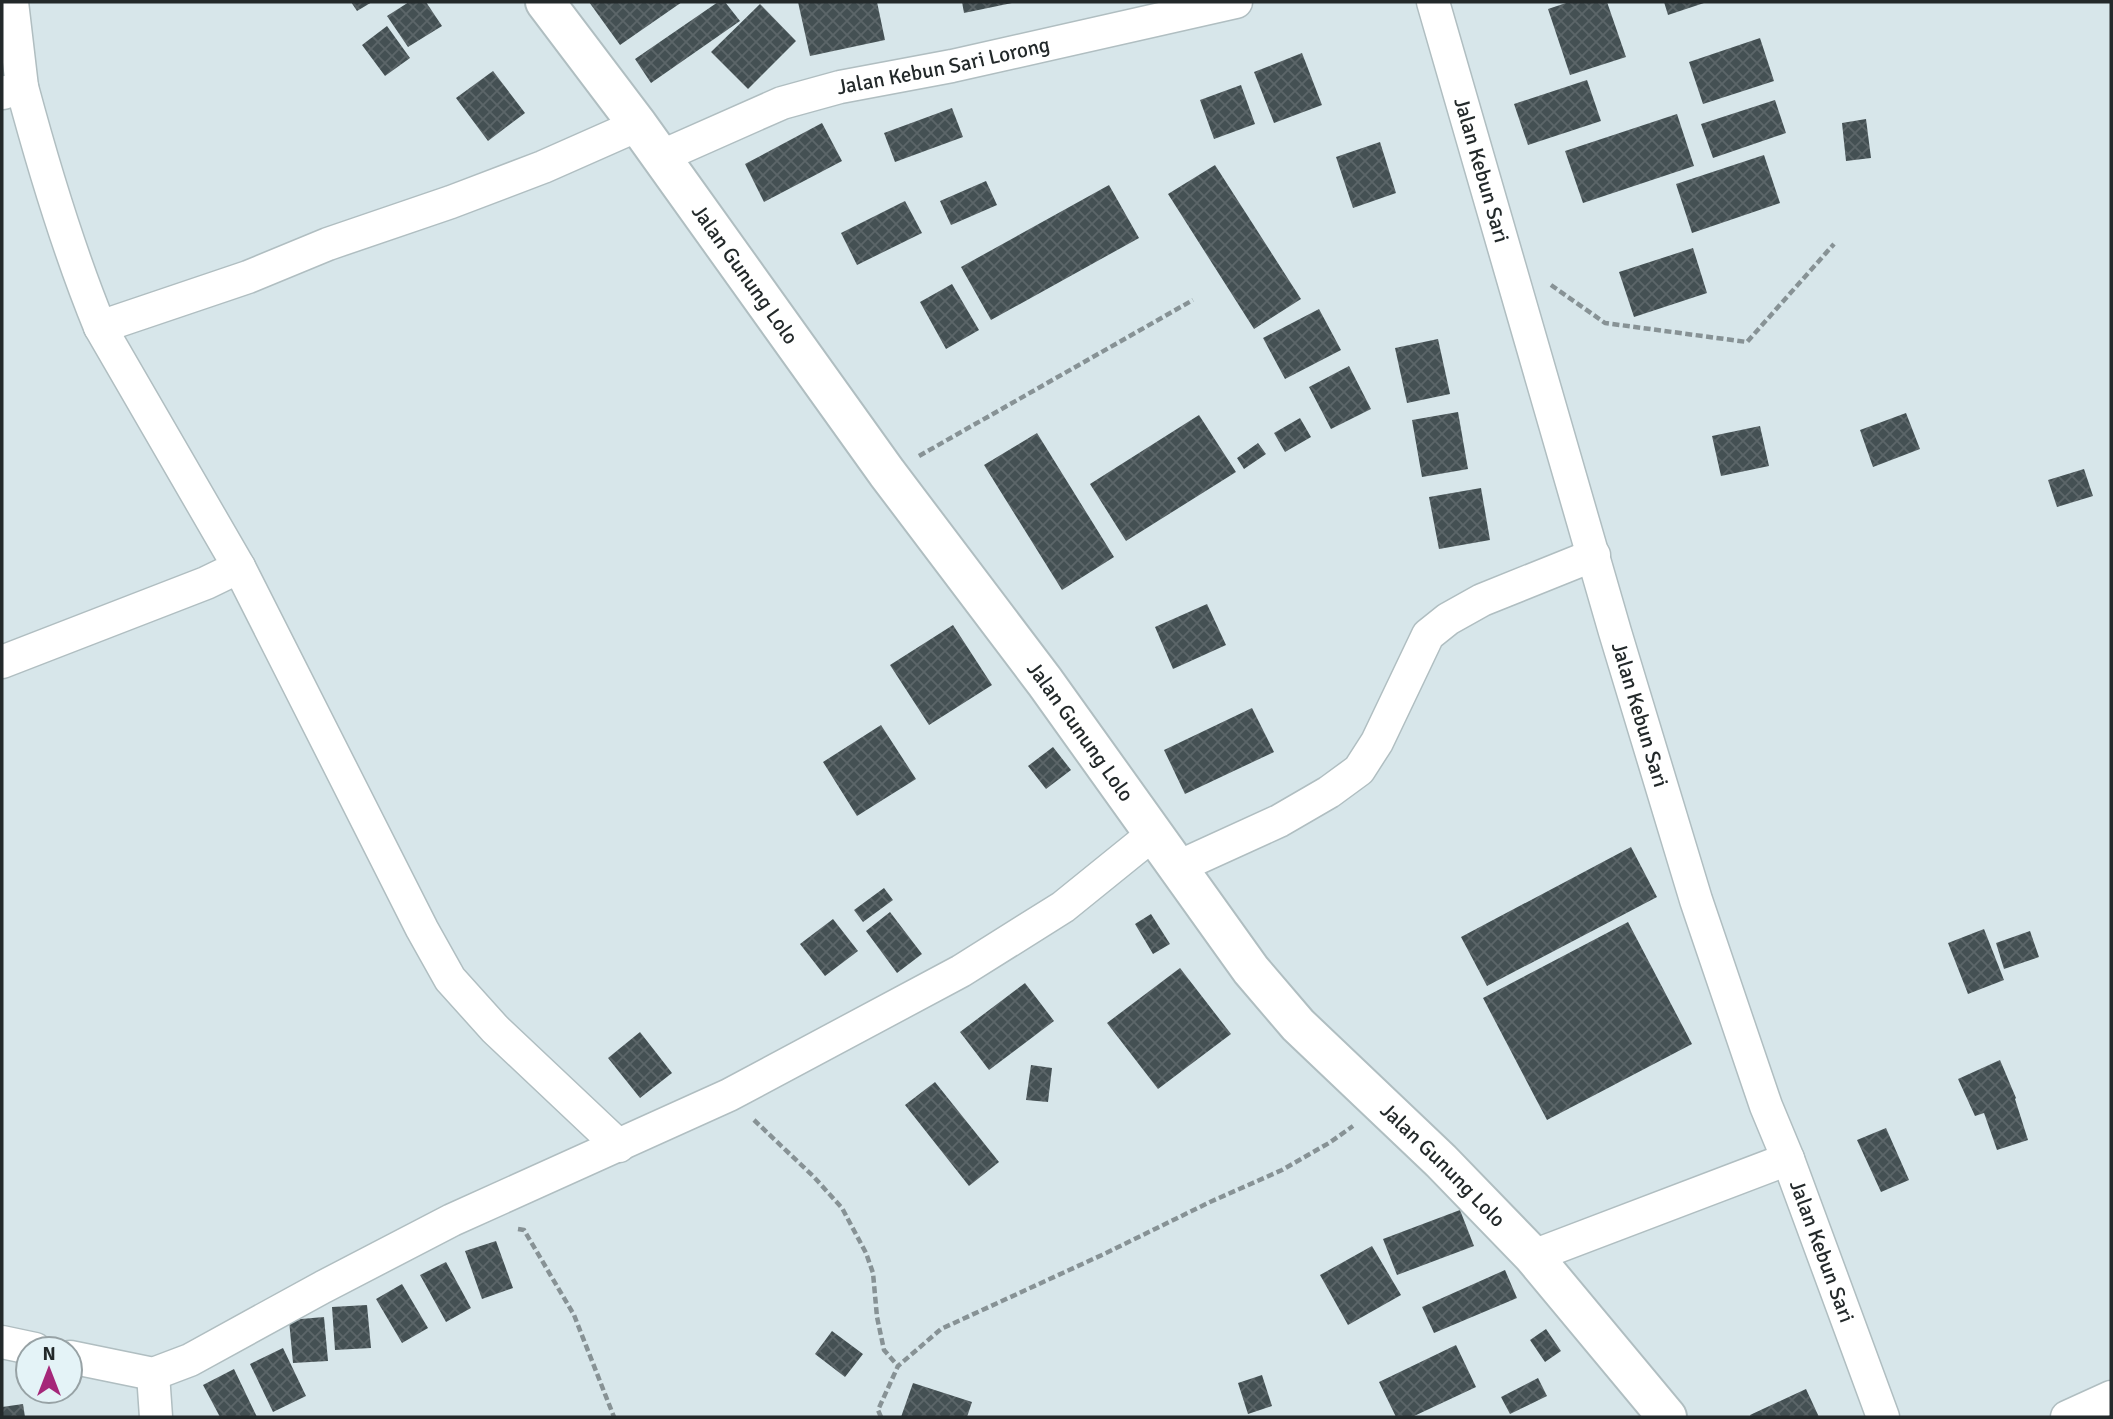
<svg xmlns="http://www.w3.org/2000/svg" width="2113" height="1419" viewBox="0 0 2113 1419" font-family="Signika,sans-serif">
	<defs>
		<pattern id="building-cross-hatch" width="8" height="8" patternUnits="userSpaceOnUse" patternTransform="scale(1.75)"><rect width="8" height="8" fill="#445053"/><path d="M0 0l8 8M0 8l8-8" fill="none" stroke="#5c6669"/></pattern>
	</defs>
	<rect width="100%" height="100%" fill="#d7e6ea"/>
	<path fill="url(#building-cross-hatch)" d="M351 2H372L357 11Z
		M409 2H426L442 26 408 47 387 16Z
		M589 2H682L620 45Z
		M718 2H725L740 21 651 83 635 59Z
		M798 2H877L885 40 810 56Z
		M962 2H1012V3L964 13Z
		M1569 2H1607L1626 57 1570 75 1548 9Z
		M1664 2H1707L1668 15Z
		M760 4 796 41 748 89 711 52Z
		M387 26 410 58 385 76 362 45Z
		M1760 38 1774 81 1703 104 1689 62Z
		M1302 53 1322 105 1274 123 1254 72Z
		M493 71 525 113 488 141 456 98Z
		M1587 80 1601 121 1528 145 1514 104Z
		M1241 85 1255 124 1214 139 1200 100Z
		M1775 100 1786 133 1713 158 1701 124Z
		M952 108 963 137 895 162 884 133Z
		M1677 114 1694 166 1583 203 1565 151Z
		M1866 119 1871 158 1846 161 1842 123Z
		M822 123 842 161 764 202 745 164Z
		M1380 142 1396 193 1353 208 1336 157Z
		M1764 155 1780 203 1692 233 1676 184Z
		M1215 165 1301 299 1254 329 1168 194Z
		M986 181 997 205 951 225 940 201Z
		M1109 185 1139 238 991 320 961 267Z
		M905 201 922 233 857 265 841 233Z
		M1693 248 1707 293 1634 317 1619 272Z
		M952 284 979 330 946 349 920 302Z
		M1319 309 1341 350 1285 379 1263 338Z
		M1438 339 1450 394 1407 403 1395 348Z
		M1349 366 1371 409 1331 429 1309 387Z
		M1458 412 1468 469 1422 477 1412 420Z
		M1906 413 1920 449 1873 467 1860 430Z
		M1199 415 1236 472 1126 541 1090 484Z
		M1300 418 1311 437 1285 452 1274 433Z
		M1760 426 1769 466 1721 476 1712 436Z
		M1037 433 1114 557 1062 590 984 465Z
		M1258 443 1266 454 1244 469 1237 458Z
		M2084 469 2093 496 2057 507 2048 480Z
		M1481 488 1490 540 1439 549 1429 497Z
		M1207 604 1226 645 1173 669 1155 627Z
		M953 625 992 685 929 725 890 665Z
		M1252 708 1274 752 1185 794 1164 750Z
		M881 725 916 779 857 816 823 762Z
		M1053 747 1071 770 1046 789 1028 766Z
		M1631 847 1657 897 1487 986 1461 937Z
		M884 888 893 900 863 922 854 910Z
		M890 912 922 954 897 973 866 931Z
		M1151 914 1170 944 1153 954 1135 924Z
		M833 919 858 951 825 976 800 944Z
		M1628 922 1692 1044 1547 1120 1483 998Z
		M1984 929 2004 980 1968 994 1948 943Z
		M2030 931 2039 957 2004 969 1996 943Z
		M1180 968 1231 1034 1158 1089 1107 1023Z
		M1025 983 1054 1021 989 1070 960 1032Z
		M640 1032 672 1073 640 1098 608 1058Z
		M2000 1060 2016 1098 2015 1099 2028 1140 1997 1150 1984 1113 1975 1116 1958 1079Z
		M1031 1065 1052 1068 1048 1102 1026 1100Z
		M935 1082 999 1162 969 1186 905 1105Z
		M1886 1128 1909 1180 1881 1192 1857 1140Z
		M1460 1210 1474 1246 1397 1275 1383 1239Z
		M496 1241 513 1288 482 1299 465 1251Z
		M1372 1246 1401 1295 1348 1325 1320 1275Z
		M446 1262 471 1308 446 1322 420 1275Z
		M1505 1270 1517 1298 1434 1333 1422 1307Z
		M402 1284 428 1328 402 1343 376 1299Z
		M367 1305 371 1348 335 1350 332 1307Z
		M324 1317 328 1361 293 1363 289 1320Z
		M1546 1329 1561 1351 1545 1362 1530 1340Z
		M832 1331 863 1354 845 1377 815 1354Z
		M1456 1345 1476 1387 1412 1417H1396L1379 1382Z
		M283 1348 306 1396 273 1412 250 1364Z
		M234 1369 257 1417H220L203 1385Z
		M1262 1375 1272 1406 1248 1414 1238 1383Z
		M1538 1378 1547 1396 1510 1414 1501 1397Z
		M913 1383 972 1402 967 1417H901Z
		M1806 1389 1819 1417H1751L1750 1415Z
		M23 1404 25 1417H2V1407Z"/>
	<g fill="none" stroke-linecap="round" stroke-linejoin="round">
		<defs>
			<g id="street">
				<path id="s1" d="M1433 2 1615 632 1696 900 1766 1106 1788 1159 1883 1417"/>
				<path d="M22 87C44 169 68 249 100 327"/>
				<path d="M3 93 22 87 12 2"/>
				<path id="s2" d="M660 157 782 103 840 87 952 66 1236 2"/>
				<path d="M239 567 422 929 450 979 495 1029 619 1146"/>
				<path d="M2 662 206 583 239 567 100 327 248 277 328 244 451 202 543 167 638 125"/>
				<path d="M1178 867 1279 821 1329 792 1359 770 1377 742 1428 635 1448 619 1482 600 1594 555"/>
				<path d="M1533 1256 1788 1159"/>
				<path d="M2 1342 35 1349"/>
				<path d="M70 1357 153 1374 190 1360 323 1287 452 1220 729 1095 961 971 1063 907 1152 835"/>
				<path d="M153 1374 156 1417"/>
				<path d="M2067 1417 2111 1397"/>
			</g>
			<g id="secondary">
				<path id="s3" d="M545 2 638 125 887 473 1045 682 1251 970 1298 1025 1441 1161 1533 1256 1667 1417"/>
			</g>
		</defs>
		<use href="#street" stroke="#b0bec1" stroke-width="35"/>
		<use href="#secondary" stroke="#b0bec1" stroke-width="42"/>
		<path stroke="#879295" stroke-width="4.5" stroke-dasharray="7 3.5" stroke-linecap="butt" d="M1551 285 1605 323 1747 342 1834 244
			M919 456 1193 300
			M754 1120 814 1177 842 1208 866 1253 873 1273 877 1317 884 1350 898 1366
			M518 1229 524 1230 574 1315 614 1417
			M881 1417 878 1410 898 1366 941 1329 1104 1254 1210 1202 1282 1170 1329 1143 1353 1126"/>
		<use href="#street" stroke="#fff" stroke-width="32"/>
		<use href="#secondary" stroke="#fff" stroke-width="38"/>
	</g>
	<g text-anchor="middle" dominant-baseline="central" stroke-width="7" stroke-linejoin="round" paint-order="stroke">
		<g font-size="21" fill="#23292a" stroke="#e4f3f7">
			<text stroke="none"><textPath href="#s2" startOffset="299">Jalan Kebun Sari Lorong</textPath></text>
			<text stroke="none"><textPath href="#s1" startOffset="175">Jalan Kebun Sari</textPath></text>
			<text stroke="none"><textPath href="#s3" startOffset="338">Jalan Gunung Lolo</textPath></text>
			<text stroke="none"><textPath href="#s1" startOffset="742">Jalan Kebun Sari</textPath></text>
			<text stroke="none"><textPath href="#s3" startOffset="905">Jalan Gunung Lolo</textPath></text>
			<text stroke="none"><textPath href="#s3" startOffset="1472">Jalan Gunung Lolo</textPath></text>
			<text stroke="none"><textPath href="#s1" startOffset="1309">Jalan Kebun Sari</textPath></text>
		</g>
	</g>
	<rect width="2113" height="1419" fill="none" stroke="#23292a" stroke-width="7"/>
	<g transform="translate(49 1370)"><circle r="33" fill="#e4f3f7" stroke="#97a2a5" stroke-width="2"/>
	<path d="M0-5L12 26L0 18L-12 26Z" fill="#a52779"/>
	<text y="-10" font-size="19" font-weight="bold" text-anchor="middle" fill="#23292a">N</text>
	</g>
</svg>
